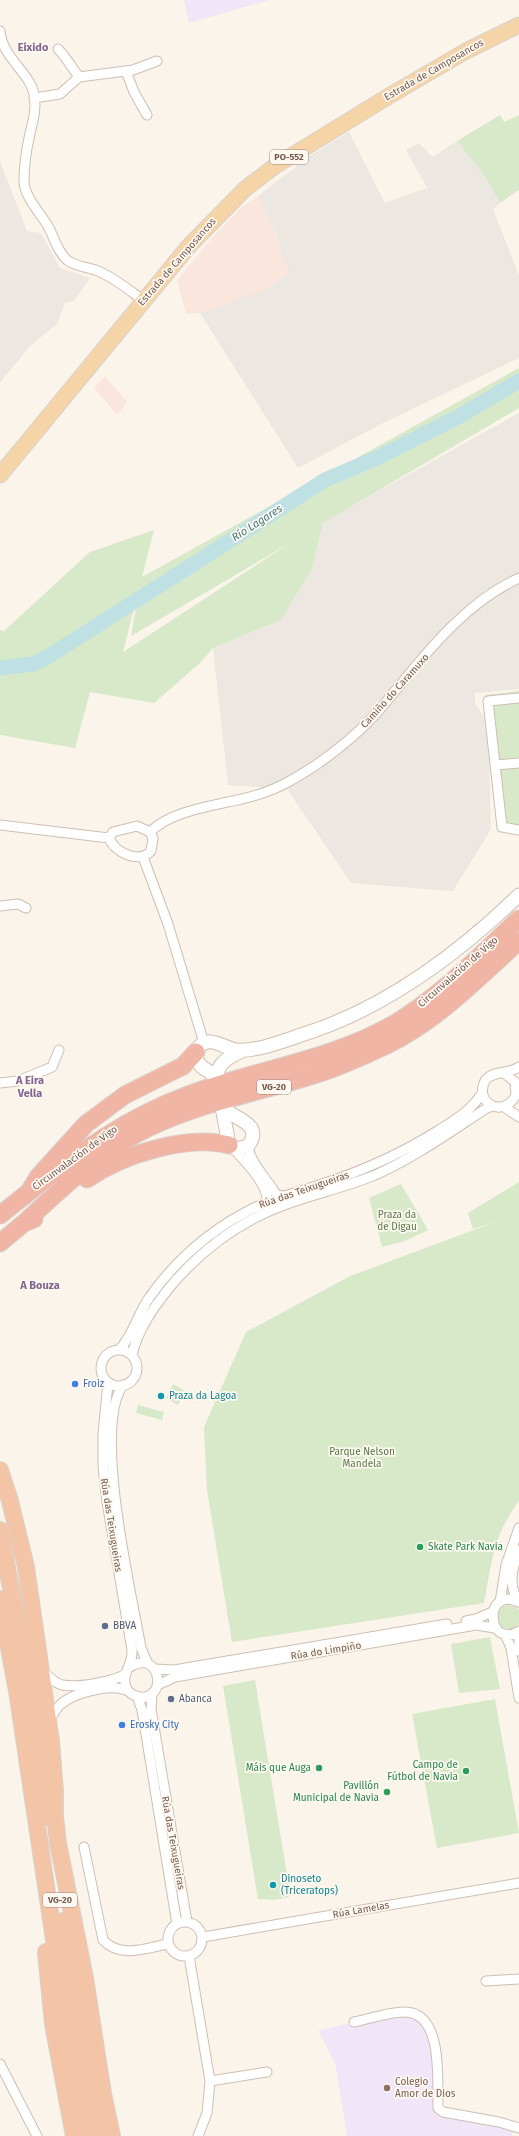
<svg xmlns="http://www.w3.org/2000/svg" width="519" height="2136" viewBox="0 0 519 2136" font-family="'Fira Sans',sans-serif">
	<rect width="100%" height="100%" fill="#fbf4ea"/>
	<path fill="#fbe6de" d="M258 196 279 243 277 244 289 273 269 288 252 295 200 313 186 314 177 280 212 238 242 207Z
		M105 376 127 402 117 415 94 388Z"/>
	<path fill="#ede7e2" d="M349 132 385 203 427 188 406 150 419 143 433 157 457 141 483 174 500 203 493 209 519 275V358L381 424 298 468 200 313 269 288 289 273 277 244 279 242 258 196 296 167 295 165Z
		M0 161 27 231 41 233 60 268 90 278 74 301 65 303 57 324 30 346 0 383Z
		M519 413V689L475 693V703L488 723 491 829 453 891 351 883 287 789 228 785 213 648 281 620 312 569 323 522Z"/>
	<path fill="#f1e6f8" d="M184 0H269L189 23Z
		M401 2015 418 2018 433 2045 436 2114 472 2118 512 2126V2136H347L335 2063 318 2031 351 2023Z"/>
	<path fill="#d7e9c9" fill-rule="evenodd" d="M500 115 504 122 519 115V190L500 203 483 174 457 141Z
		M519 368V408L323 523 312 569 281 620 213 648 201 662 154 703 90 692 75 748 0 735V630L4 631 90 552 154 530 142 577ZM290 543 123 652 140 585 131 636Z
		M519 691V834L497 832 485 695Z
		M519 1182V1501C493 1536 492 1561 484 1603L232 1642 207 1491 204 1427 246 1332 350 1276 498 1221 473 1229 468 1213Z
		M401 1184 428 1230 405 1241 382 1247 369 1198Z
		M173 1384 185 1391 178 1405 166 1398Z
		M138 1405 164 1412 162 1420 136 1413Z
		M497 1617a12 12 0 1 1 24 0a12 12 0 1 1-24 0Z
		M490 1637 500 1689 459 1693 451 1644Z
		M255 1680 287 1875 286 1876 289 1897 274 1900 258 1899 223 1686Z
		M495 1699 519 1833 437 1848 412 1714Z"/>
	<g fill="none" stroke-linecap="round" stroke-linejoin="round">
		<path stroke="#bfe1e4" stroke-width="15" d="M0 668 34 664 46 658 325 480 379 457 458 417 519 381"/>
		<defs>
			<path id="minor" d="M0 31C2 57 30 73 34 94 37 111 32 123 29 138 26 152 24 167 24 181 24 196 40 213 48 226 54 237 57 251 67 260 76 267 88 267 98 271 115 278 129 290 144 301
				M58 49C67 58 72 68 79 77
				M126 71 134 92 147 115
				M34 98 60 94 79 77 133 70 157 61
				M519 698 488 701 502 827 519 830
				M495 765 519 763
				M0 825 109 838
				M137 826 150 832 153 838 151 851C139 864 115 853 109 838L113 832Z
				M150 832C175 807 227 805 260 794 280 788 299 776 316 765 336 751 355 736 372 718 382 708 391 695 401 684 434 643 471 600 519 578
				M143 857 168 924 204 1043
				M0 906 18 904 26 908
				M504 1073 515 1082 516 1095C503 1120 472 1102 486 1079 496 1070 506 1075 519 1067
				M0 1083 18 1081 52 1067 59 1050
				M504 1107 519 1117
				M248 1146C250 1163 267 1179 276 1194L283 1196
				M232 1147C243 1159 269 1185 267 1202
				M119 1350C133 1336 138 1313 149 1298 174 1262 209 1231 248 1211 273 1197 301 1192 328 1182 367 1169 404 1152 439 1130 455 1120 473 1109 482 1093
				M101 1368a18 18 0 1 1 36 0a18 18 0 1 1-36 0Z
				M132 1355C138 1329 153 1308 170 1287 202 1249 239 1221 287 1204 315 1194 345 1187 373 1176 414 1158 450 1132 487 1108L493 1106
				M108 1383 103 1433V1467L107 1502 132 1650C133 1664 123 1672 125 1682 125 1689 130 1694 136 1696 168 1706 163 1647 130 1667
				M123 1385C92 1428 132 1595 141 1648L148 1664
				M500 1602 506 1565 519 1528
				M518 1602C508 1584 512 1568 519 1550
				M519 1602C482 1585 487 1651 519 1631
				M466 1621 476 1619 492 1612
				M505 1634 511 1648 519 1698
				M519 1636V1651
				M155 1669 174 1670 447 1624
				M42 1670C48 1676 54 1683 62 1685 77 1688 112 1682 126 1674
				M158 1685 175 1677 476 1625 495 1628
				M152 1693 151 1709 187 1922
				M137 1696 142 1710 177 1924
				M49 1722C52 1716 56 1708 61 1704 75 1692 112 1683 128 1691
				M84 1847 103 1940C121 1959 145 1948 168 1944
				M168 1939a17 17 0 1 1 34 0a17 17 0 1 1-34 0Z
				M203 1937 519 1883
				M189 1956 210 2081 207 2113 198 2136
				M486 1981 519 1979
				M354 2022C369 2019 392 2011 406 2012 444 2014 437 2082 438 2108L443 2112 499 2122 519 2128
				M0 2064 37 2136
				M210 2081 267 2072"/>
			<path id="secondary" d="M217 1077 202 1067 196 1060 198 1048C210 1034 223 1048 236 1050 255 1052 284 1041 301 1035 385 1009 457 955 519 895
				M217 1077C217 1062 231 1056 244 1050
				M222 1107C233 1119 265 1123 248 1146L236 1149 229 1145Z"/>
			<path id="primary" d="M0 475 189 246 245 189 275 166 389 96 466 51 519 25"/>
			<path id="trunk" d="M0 1470 10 1501 26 1567 51 1741 55 1792V1817L58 1843 85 1978 103 2094 112 2136
				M0 1530 25 1664 47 1817
				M0 1599 17 1691 75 2081 86 2136
				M63 1921 89 2087 98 2136
				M46 1952 53 2024 74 2136"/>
			<path id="motorway" d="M87 1179C122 1155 187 1134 229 1145
				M29 1192C82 1151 124 1119 188 1095 257 1069 329 1061 394 1024 441 996 480 955 519 919
				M0 1215 29 1192 38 1177 86 1124 125 1095 183 1066 196 1052
				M24 1223C62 1188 100 1151 148 1128 201 1102 261 1092 317 1074 342 1066 366 1055 389 1044 439 1019 478 978 519 941
				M0 1243 24 1223 34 1219"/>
		</defs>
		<use href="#minor" stroke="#cfbeb2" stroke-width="11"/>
		<use href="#secondary" stroke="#d2beb0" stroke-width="15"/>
		<use href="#primary" stroke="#d8d1cd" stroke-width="17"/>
		<use href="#trunk" stroke="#d8d1cd" stroke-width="18"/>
		<use href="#motorway" stroke="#d8d1cd" stroke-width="19"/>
		<use href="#minor" stroke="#fff" stroke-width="9"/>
		<use href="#secondary" stroke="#fff" stroke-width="13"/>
		<use href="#primary" stroke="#f5d5a7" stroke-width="15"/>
		<use href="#trunk" stroke="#f3c5a6" stroke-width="16"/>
		<use href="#motorway" stroke="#f1b5a5" stroke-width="17"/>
	</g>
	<g fill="#3f7fe0" stroke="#fef8f0" stroke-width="1.5">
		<circle cx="75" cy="1384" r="4"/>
		<circle cx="122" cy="1725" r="4"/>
	</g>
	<g fill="#0f9aa8" stroke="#fef8f0" stroke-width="1.5">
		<circle cx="161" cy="1396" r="4"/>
		<circle cx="273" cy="1885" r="4"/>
	</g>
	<g fill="#2e9e5b" stroke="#fef8f0" stroke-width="1.5">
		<circle cx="420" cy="1547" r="4"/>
		<circle cx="319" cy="1768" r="4"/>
		<circle cx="466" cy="1771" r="4"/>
		<circle cx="387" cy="1792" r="4"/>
	</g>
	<g fill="#5c6f8a" stroke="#fef8f0" stroke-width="1.5">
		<circle cx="105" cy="1626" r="4"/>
		<circle cx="171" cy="1699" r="4"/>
	</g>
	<circle fill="#8d6e63" stroke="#fef8f0" stroke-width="1.5" cx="387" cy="2088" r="4"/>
	<g text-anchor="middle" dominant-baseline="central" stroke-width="3.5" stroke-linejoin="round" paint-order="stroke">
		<g fill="#fef8f0" stroke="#9e897f" stroke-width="1">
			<rect x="270" y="150" width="38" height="14" rx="3"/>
			<rect x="257" y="1080" width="34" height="14" rx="3"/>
			<rect x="43" y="1893" width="34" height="14" rx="3"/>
		</g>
		<g font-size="9" font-weight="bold" fill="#755a4e">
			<text x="289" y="157">PO-552</text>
			<text x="274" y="1087">VG-20</text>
			<text x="60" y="1900">VG-20</text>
		</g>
		<g font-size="10" fill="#755a4e" stroke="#fef8f0">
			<text transform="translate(434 70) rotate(-30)">Estrada de Camposancos</text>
			<text transform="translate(177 262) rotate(-49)">Estrada de Camposancos</text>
			<text transform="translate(395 691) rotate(-48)">Camiño do Caramuxo</text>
			<text transform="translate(458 972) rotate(-41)">Circunvalación de Vigo</text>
			<text transform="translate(75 1158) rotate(-36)">Circunvalación de Vigo</text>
			<text transform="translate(304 1190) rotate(-19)">Rúa das Teixugueiras</text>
			<text transform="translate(111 1525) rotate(81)">Rúa das Teixugueiras</text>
			<text transform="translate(326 1651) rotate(-9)">Rúa do Limpiño</text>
			<text transform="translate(173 1843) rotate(80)">Rúa das Teixugueiras</text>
			<text transform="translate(361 1910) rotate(-10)">Rúa Lamelas</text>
		</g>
		<g font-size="10" fill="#587947" stroke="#fef8f0">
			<text x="397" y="1215">Praza da<tspan x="397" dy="12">de Digau</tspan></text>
			<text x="362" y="1452">Parque Nelson<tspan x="362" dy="12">Mandela</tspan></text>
		</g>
		<g font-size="10" fill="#366cbe" stroke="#fef8f0" text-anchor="start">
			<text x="83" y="1384">Froiz</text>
			<text x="130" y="1725">Erosky City</text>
		</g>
		<g font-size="10" fill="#0d838f" stroke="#fef8f0" text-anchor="start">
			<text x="169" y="1396">Praza da Lagoa</text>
			<text x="281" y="1879">Dinoseto<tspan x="281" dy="12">(Triceratops)</tspan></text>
		</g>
		<g font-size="10" fill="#27864d" stroke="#fef8f0" text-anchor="end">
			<text x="428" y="1547" text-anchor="start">Skate Park Navia</text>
			<text x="458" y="1765">Campo de<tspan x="458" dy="12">Fútbol de Navia</tspan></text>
			<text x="311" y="1768">Máis que Auga</text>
			<text x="379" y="1786">Pavillón<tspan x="379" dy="12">Municipal de Navia</tspan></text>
		</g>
		<g font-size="10" fill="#4e5e75" stroke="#fef8f0" text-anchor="start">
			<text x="113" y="1626">BBVA</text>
			<text x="179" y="1699">Abanca</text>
		</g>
		<g font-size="10" fill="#785e54" stroke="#fef8f0" text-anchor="start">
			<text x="395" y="2082">Colegio<tspan x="395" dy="12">Amor de Dios</tspan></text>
		</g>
		<g font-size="11" font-weight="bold" fill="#806690" stroke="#fef8f0">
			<text x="33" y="47">Eixido</text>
			<text x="30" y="1080">A Eira<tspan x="30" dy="13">Vella</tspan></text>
			<text x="40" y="1285">A Bouza</text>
		</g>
		<g font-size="11" font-style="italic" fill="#46797f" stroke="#fef8f0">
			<text transform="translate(257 523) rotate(-33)">Río Lagares</text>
		</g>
	</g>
</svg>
